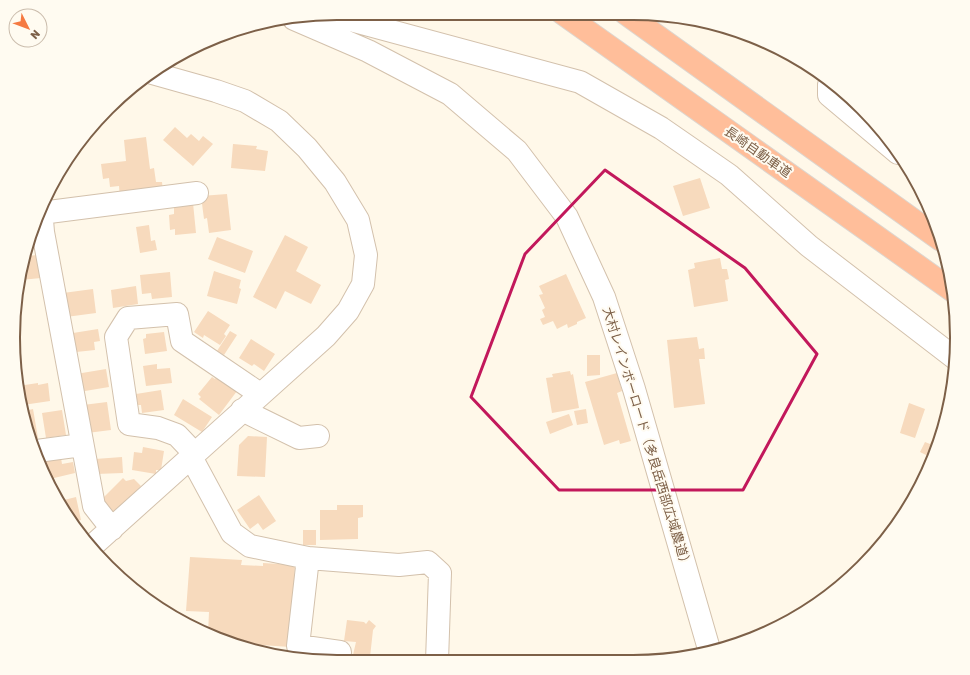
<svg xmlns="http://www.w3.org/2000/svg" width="970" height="675" viewBox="0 0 970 675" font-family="Rubik,'Noto Sans JP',sans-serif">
	<rect width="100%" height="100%" fill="#fff8e9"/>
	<path fill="#f7dabd" d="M175 127 187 138 191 134 199 141 203 136 213 144 193 166 163 140Z
		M146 137 150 169 154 168 156 182H162L163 191 120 199 119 186 110 187 109 178 103 179 101 164 126 161 124 140Z
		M233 144 257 146 256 149 268 151 265 171 231 168Z
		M700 178 710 208 683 216 673 186Z
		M227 194 231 230 209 233 207 218 204 219 201 196Z
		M193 203 196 233 175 235V229L170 230 169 215 174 214V205Z
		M149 225 151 241 155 240 157 250 140 253 136 227Z
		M285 235 308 247 296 271 321 285 311 304 285 291 276 309 253 297Z
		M217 237 253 251 245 273 208 259Z
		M38 255 41 278 21 280V276L26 256Z
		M720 258 722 269H727L729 279 725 280 728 301 694 307 688 270 695 268 694 263Z
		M214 271 241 280 239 288 241 289 237 304 207 296Z
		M170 272 172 297 152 299 151 293 142 294 140 275Z
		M566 274 586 318 577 322V324L568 328 567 324 557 329 553 321 543 325 540 319 545 317 542 310 545 308 539 295 543 294 539 286Z
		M136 286 138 304 113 308 111 290Z
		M93 289 96 313 66 317 63 293Z
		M208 311 230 325 224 334 226 336 220 345 204 335 203 338 194 332Z
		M98 329 100 341 94 342 95 350 76 352 73 333Z
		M230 331 237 335 224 355 217 351Z
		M164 332 167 351 145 354 143 339 146 338V334Z
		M697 337 699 349 704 348 705 359H699L705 404 674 408 667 340Z
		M251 339 275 354 264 371 254 364 252 366 239 358Z
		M587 355H600V375L587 376Z
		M157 364V369L170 368 172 383 146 386 143 366Z
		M106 369 109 387 79 392 76 374Z
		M570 371 571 375 573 374 579 408 552 413 546 378 553 377 552 374Z
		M617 373 622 391 617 393 631 441 620 444 619 440 604 445 585 382Z
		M217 376 237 391 219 415 199 399 201 397 198 394 212 377 215 379Z
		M38 383V385L48 383 50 401 23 405 18 386Z
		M161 390 164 410 142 413 141 405H138L136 394Z
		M183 399 212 417 202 432 174 415Z
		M107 402 111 430 87 433 83 405Z
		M909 403 925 409 915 438 900 433Z
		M33 409 38 438 34 439 25 411Z
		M586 409 588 423 577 425 574 411Z
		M62 410 66 435 46 438 42 413Z
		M569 414 573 425 550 434 546 422Z
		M942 419 946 421 932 458 920 452 925 442 930 444Z
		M248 436 267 437 265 477 237 476 239 445Z
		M143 447 164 451 161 470H156V474L132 470 134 452 142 453Z
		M122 457 123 473 96 474 95 459Z
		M61 458 62 464 73 462 75 473 54 478 55 484 50 486 46 481 41 462Z
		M123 478 126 481 134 479 141 486 136 491 137 493 115 514 101 500Z
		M259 495 276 521 263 530 258 523 250 529 237 510Z
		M76 497 81 520 74 522 60 501Z
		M337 505H363V517L358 518V539L320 540V510H337Z
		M303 530H316V545H303Z
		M190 557 242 560 241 565 263 566V563L295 565 290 647 233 643 208 634 209 612 186 611Z
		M347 620 364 622 366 624 369 620 376 626 373 630 370 657 353 655 356 642 344 641Z"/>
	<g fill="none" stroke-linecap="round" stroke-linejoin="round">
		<defs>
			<path id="minor" d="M328 14 580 82 661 128 729 175 809 246 956 359
				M294 19 368 51 450 94 517 151 567 217 604 297 634 389 709 649
				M829 85V95L898 153
				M41 208 43 232 94 506 112 529
				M41 213 197 193
				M242 410 299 438 318 436
				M37 451 82 445
				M195 454 177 435 158 428 129 424 116 337 128 318 177 314 182 341 260 394
				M191 457 232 533 250 546 308 558 399 565 428 562 440 573 437 661
				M91 547 326 336 348 311 363 284 366 255 358 220 335 182 307 148 279 121 245 101 216 91 152 73
				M308 558 298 646 340 652 339 661"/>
			<path id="highway" d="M562 13 953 291
				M625 13 941 240"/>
		</defs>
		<use href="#minor" stroke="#d3c1ac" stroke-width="24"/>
		<use href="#highway" stroke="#ddd6cf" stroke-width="24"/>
		<use href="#minor" stroke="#fff" stroke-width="22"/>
		<use href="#highway" stroke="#ffbe9a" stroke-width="22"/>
	</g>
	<path fill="none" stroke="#c2185b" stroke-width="3" stroke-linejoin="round" d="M605 170 745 268 817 354 743 490H559L471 397 525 254Z"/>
	<g text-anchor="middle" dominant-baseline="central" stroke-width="4" stroke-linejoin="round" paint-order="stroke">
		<g font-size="13" fill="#7d6048" stroke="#fffbf1">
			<text transform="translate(758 152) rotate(35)">長崎自動車道</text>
			<text transform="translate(647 438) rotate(73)">大村レインボーロード（多良岳西部広域農道）</text>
		</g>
	</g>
	<path d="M0 0H970V675H0ZM337 20H633A317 317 0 0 1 950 337V338A317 317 0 0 1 633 655H337A317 317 0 0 1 20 338V337A317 317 0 0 1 337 20Z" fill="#fffbf1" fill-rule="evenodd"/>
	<path fill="none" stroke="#7d6048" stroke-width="2" d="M337 20H633A317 317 0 0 1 950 337V338A317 317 0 0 1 633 655H337A317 317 0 0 1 20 338V337A317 317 0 0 1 337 20Z"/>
	<g transform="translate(28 28) rotate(132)"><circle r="19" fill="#fffbf1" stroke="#cbbdad"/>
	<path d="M0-3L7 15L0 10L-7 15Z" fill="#f57a42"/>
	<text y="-6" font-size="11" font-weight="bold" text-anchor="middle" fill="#7d6048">N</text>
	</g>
</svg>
